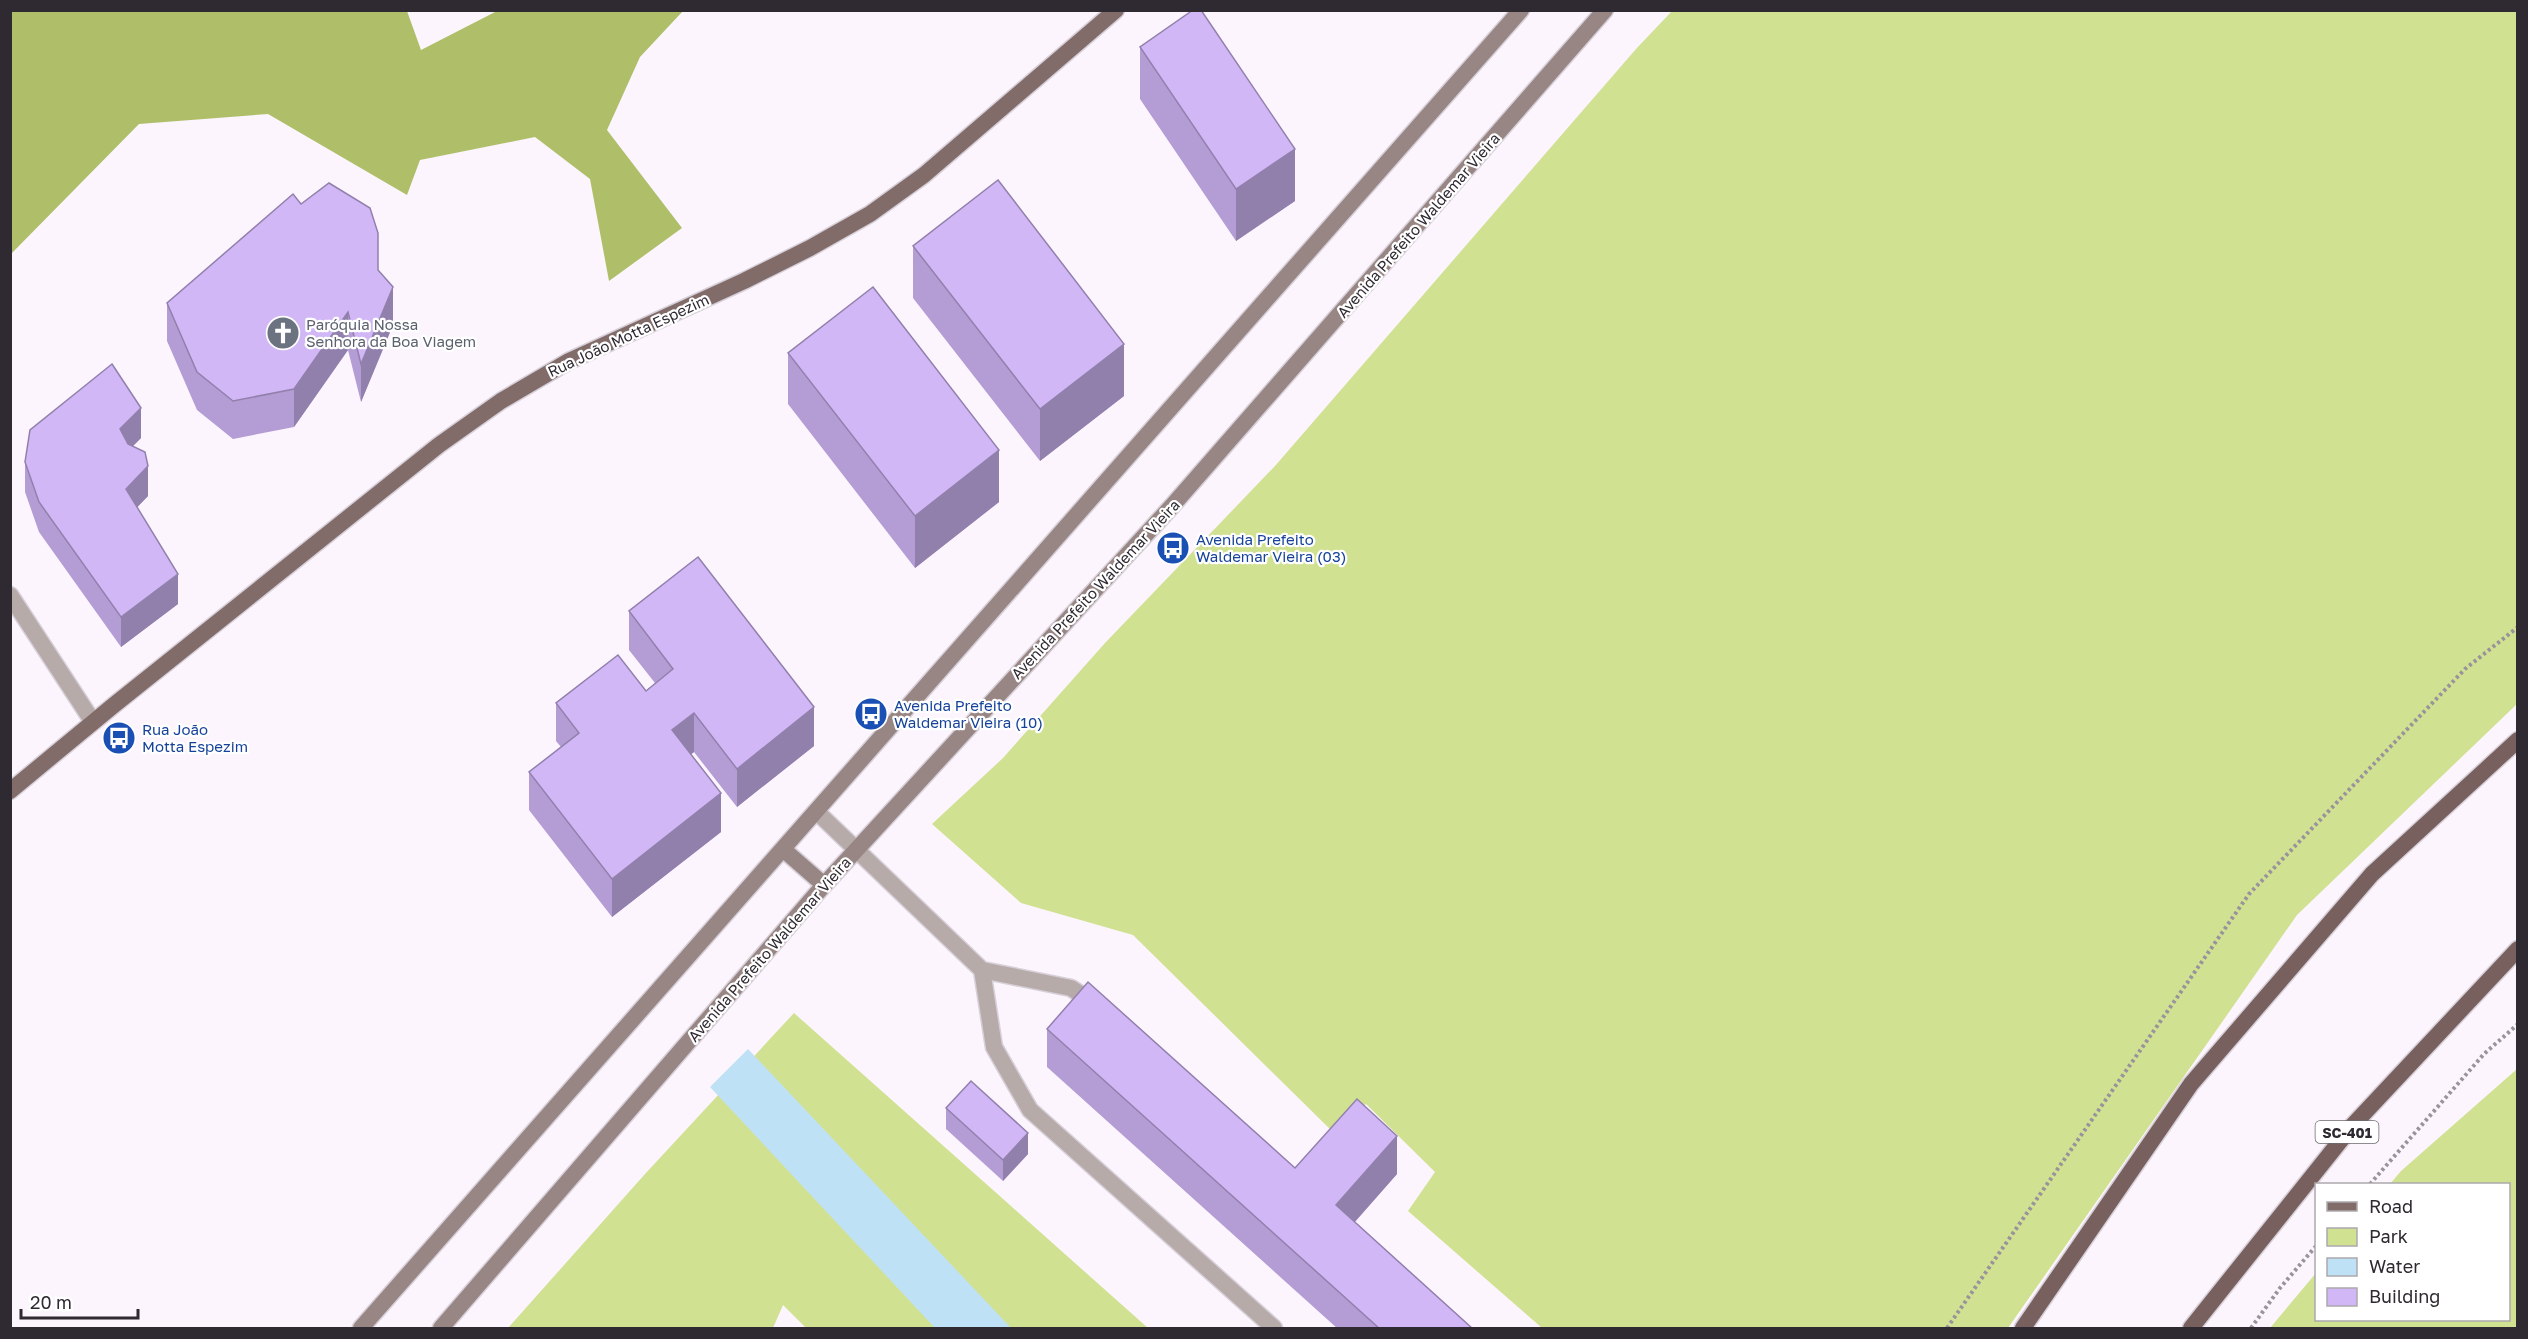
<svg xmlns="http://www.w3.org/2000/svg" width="2528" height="1339" viewBox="0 0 2528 1339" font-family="'Golos Text',sans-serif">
	<rect width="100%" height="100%" fill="#fcf5fe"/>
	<path fill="#d1e192" d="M1672 11H2517V704L2297 915 2008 1328H1542L1408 1211 1435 1172 1366 1104 1336 1135 1133 935 1021 903 932 824 1003 758 1105 643 1275 466 1636 49Z
		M794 1013 1148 1328H806L783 1305 773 1328H508L645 1174Z
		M2517 1069V1328H2270L2316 1273V1320H2508V1184H2390L2401 1171Z"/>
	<path fill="#afbf69" d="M11 10 407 11 421 50 497 11H683L640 57 607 130 682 228 609 281 590 179 535 137 420 160 407 195 268 114 139 124 11 254Z"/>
	<path fill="#bfe1f5" d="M748 1049 1011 1328H935L710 1087Z"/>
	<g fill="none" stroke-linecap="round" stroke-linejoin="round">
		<defs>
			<path id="service" d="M817 812 982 970 1071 988 1097 1005
				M982 970 994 1047 1030 1110 1274 1328"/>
			<path id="minor" d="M10 595 93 722"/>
			<path id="secondary" d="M784 850 824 885
				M361 1328 1521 10
				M441 1328 824 885 1172 506 1605 10"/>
			<path id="primary" d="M10 791 114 705 439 445 501 401 569 361 744 281 810 248 870 214 924 175 1116 10"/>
			<path id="trunk" d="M2023 1328 2191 1084 2372 874 2518 740
				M2191 1328 2353 1125 2518 949"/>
		</defs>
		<use href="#service" stroke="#d7d0d9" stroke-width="19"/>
		<use href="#minor" stroke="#d7d0d9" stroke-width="19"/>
		<use href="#secondary" stroke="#d7d0d9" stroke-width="19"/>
		<use href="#primary" stroke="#d7d0d9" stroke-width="19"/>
		<use href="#trunk" stroke="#d7d0d9" stroke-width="19"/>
		<path stroke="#99939b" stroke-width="4" stroke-dasharray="3 3" stroke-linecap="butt" d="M2370 1184 2484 1054 2518 1024
			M1947 1328 2249 894 2465 669 2518 627
			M2251 1328 2280 1288 2316 1246"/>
		<use href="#service" stroke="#b7abaa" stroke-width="16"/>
		<use href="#minor" stroke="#b7abaa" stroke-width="16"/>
		<use href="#secondary" stroke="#988684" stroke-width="16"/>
		<use href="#primary" stroke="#816c69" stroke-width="16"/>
		<use href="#trunk" stroke="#77605e" stroke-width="16"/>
	</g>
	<path fill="#b49dd4" d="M1140 47 1295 201 1236 241 1140 99Z
		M913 246 1124 396 1040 461 913 298Z
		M378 270 393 325 361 402 348 350 294 427 233 439 197 410 167 341V303Z
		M788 353 999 502 915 568 788 404Z
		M141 438 133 446 148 496 137 507 178 604 121 647 39 532 25 492V462Z
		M629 611 814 746 737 807 694 752 691 754 721 832 612 917 529 810V772L561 747 556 741V703L646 691 655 683 629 650Z
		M1047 1029 1295 1168 1397 1174 1355 1222 1473 1329H1338L1047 1067Z
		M946 1108 1028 1154 1003 1181 946 1129Z"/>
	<path fill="#9280ac" d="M1295 149V201L1236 241V189Z
		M393 287V325L361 402V364Z
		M348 312V350L294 427V389Z
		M1124 344V396L1040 461V409Z
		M141 408V438L120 459V429Z
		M999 450V502L915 568V516Z
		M148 466V496L126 519V489Z
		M178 574V604L121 647V617Z
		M814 707V746L737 807V769Z
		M694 713V752L672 769V730Z
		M721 793V832L612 917V879Z
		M1028 1133V1154L1003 1181V1160Z
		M1397 1136V1174L1336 1243V1205Z"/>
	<path fill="#d1b7f6" stroke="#9280ac" stroke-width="1.5" d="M1193 10H1201L1295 149 1236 189 1140 47Z
		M998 180 1124 344 1040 409 913 246Z
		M329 183 370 208 378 233V270L393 287 361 364 348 312 294 389 233 401 197 372 167 303 293 194 301 204Z
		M873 287 999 450 915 516 788 353Z
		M112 364 141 408 120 429 128 444 145 452 148 466 126 489 178 574 121 617 39 502 25 462 30 430Z
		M698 557 814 707 737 769 694 713 672 730 721 793 612 879 529 772 579 733 556 703 618 655 646 691 673 669 629 611Z
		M1088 982 1295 1168 1357 1099 1397 1136 1336 1205 1473 1329H1380L1047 1029Z
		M971 1081 1028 1133 1003 1160 946 1108Z"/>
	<defs>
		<symbol id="church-disc" viewBox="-11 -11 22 22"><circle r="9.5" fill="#6b7280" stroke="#fff"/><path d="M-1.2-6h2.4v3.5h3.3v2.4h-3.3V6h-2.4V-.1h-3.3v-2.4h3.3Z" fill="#fff"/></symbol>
		<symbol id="bus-disc" viewBox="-11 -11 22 22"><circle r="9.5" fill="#1a4fb4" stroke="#fff"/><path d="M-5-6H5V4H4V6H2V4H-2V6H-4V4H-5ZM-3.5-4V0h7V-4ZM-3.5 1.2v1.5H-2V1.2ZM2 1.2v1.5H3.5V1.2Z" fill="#fff"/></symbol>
	</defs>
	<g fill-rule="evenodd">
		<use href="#church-disc" x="264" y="314" width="38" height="38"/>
		<use href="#bus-disc" x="1154" y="529" width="38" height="38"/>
		<use href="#bus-disc" x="852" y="695" width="38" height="38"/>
		<use href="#bus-disc" x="100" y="719" width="38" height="38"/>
	</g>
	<g text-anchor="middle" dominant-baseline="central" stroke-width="4.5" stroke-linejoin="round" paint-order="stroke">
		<rect fill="#fff" stroke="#6d696f" stroke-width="1.5" x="2315.5" y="1121" width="63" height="22" rx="4.5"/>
		<g font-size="14" font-weight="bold" fill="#2f2931">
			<text x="2347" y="1132">SC-401</text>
		</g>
		<g font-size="15" fill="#2f2931" stroke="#fff">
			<text transform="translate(1418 225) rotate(-49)">Avenida Prefeito Waldemar Vieira</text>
			<text transform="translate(628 335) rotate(-25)">Rua João Motta Espezim</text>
			<text transform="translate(1095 589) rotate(-47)">Avenida Prefeito Waldemar Vieira</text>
			<text transform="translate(769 949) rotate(-49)">Avenida Prefeito Waldemar Vieira</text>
		</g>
		<g font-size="15" fill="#5b616d" stroke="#fff" text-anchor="start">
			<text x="306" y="324">Paróquia Nossa<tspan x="306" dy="17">Senhora da Boa Viagem</tspan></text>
		</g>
		<g font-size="15" fill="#164399" stroke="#fff" text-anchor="start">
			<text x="1196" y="539">Avenida Prefeito<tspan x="1196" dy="17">Waldemar Vieira (03)</tspan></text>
			<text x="894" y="705">Avenida Prefeito<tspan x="894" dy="17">Waldemar Vieira (10)</tspan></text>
			<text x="142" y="729">Rua João<tspan x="142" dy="17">Motta Espezim</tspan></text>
		</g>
	</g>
	<rect width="2528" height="1339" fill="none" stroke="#2f2931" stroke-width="24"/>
	<rect x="2315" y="1183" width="195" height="138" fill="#ffffff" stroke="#aca9ad" stroke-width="1.5"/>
	<rect x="2327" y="1202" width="30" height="9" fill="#816c69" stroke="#aca9ad" stroke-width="1.5"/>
	<text x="2369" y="1213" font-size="18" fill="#2f2931">Road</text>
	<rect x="2327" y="1228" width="30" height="18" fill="#d1e192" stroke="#aca9ad" stroke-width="1.5"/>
	<text x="2369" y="1243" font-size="18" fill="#2f2931">Park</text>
	<rect x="2327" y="1258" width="30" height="18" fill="#bfe1f5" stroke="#aca9ad" stroke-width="1.5"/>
	<text x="2369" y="1273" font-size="18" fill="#2f2931">Water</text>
	<rect x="2327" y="1288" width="30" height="18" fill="#d1b7f6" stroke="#aca9ad" stroke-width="1.5"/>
	<text x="2369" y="1303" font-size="18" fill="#2f2931">Building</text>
	<path d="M21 1309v9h117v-9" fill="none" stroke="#2f2931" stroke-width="3"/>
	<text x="30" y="1309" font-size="18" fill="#2f2931" stroke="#ffffff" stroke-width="4.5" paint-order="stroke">20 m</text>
</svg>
